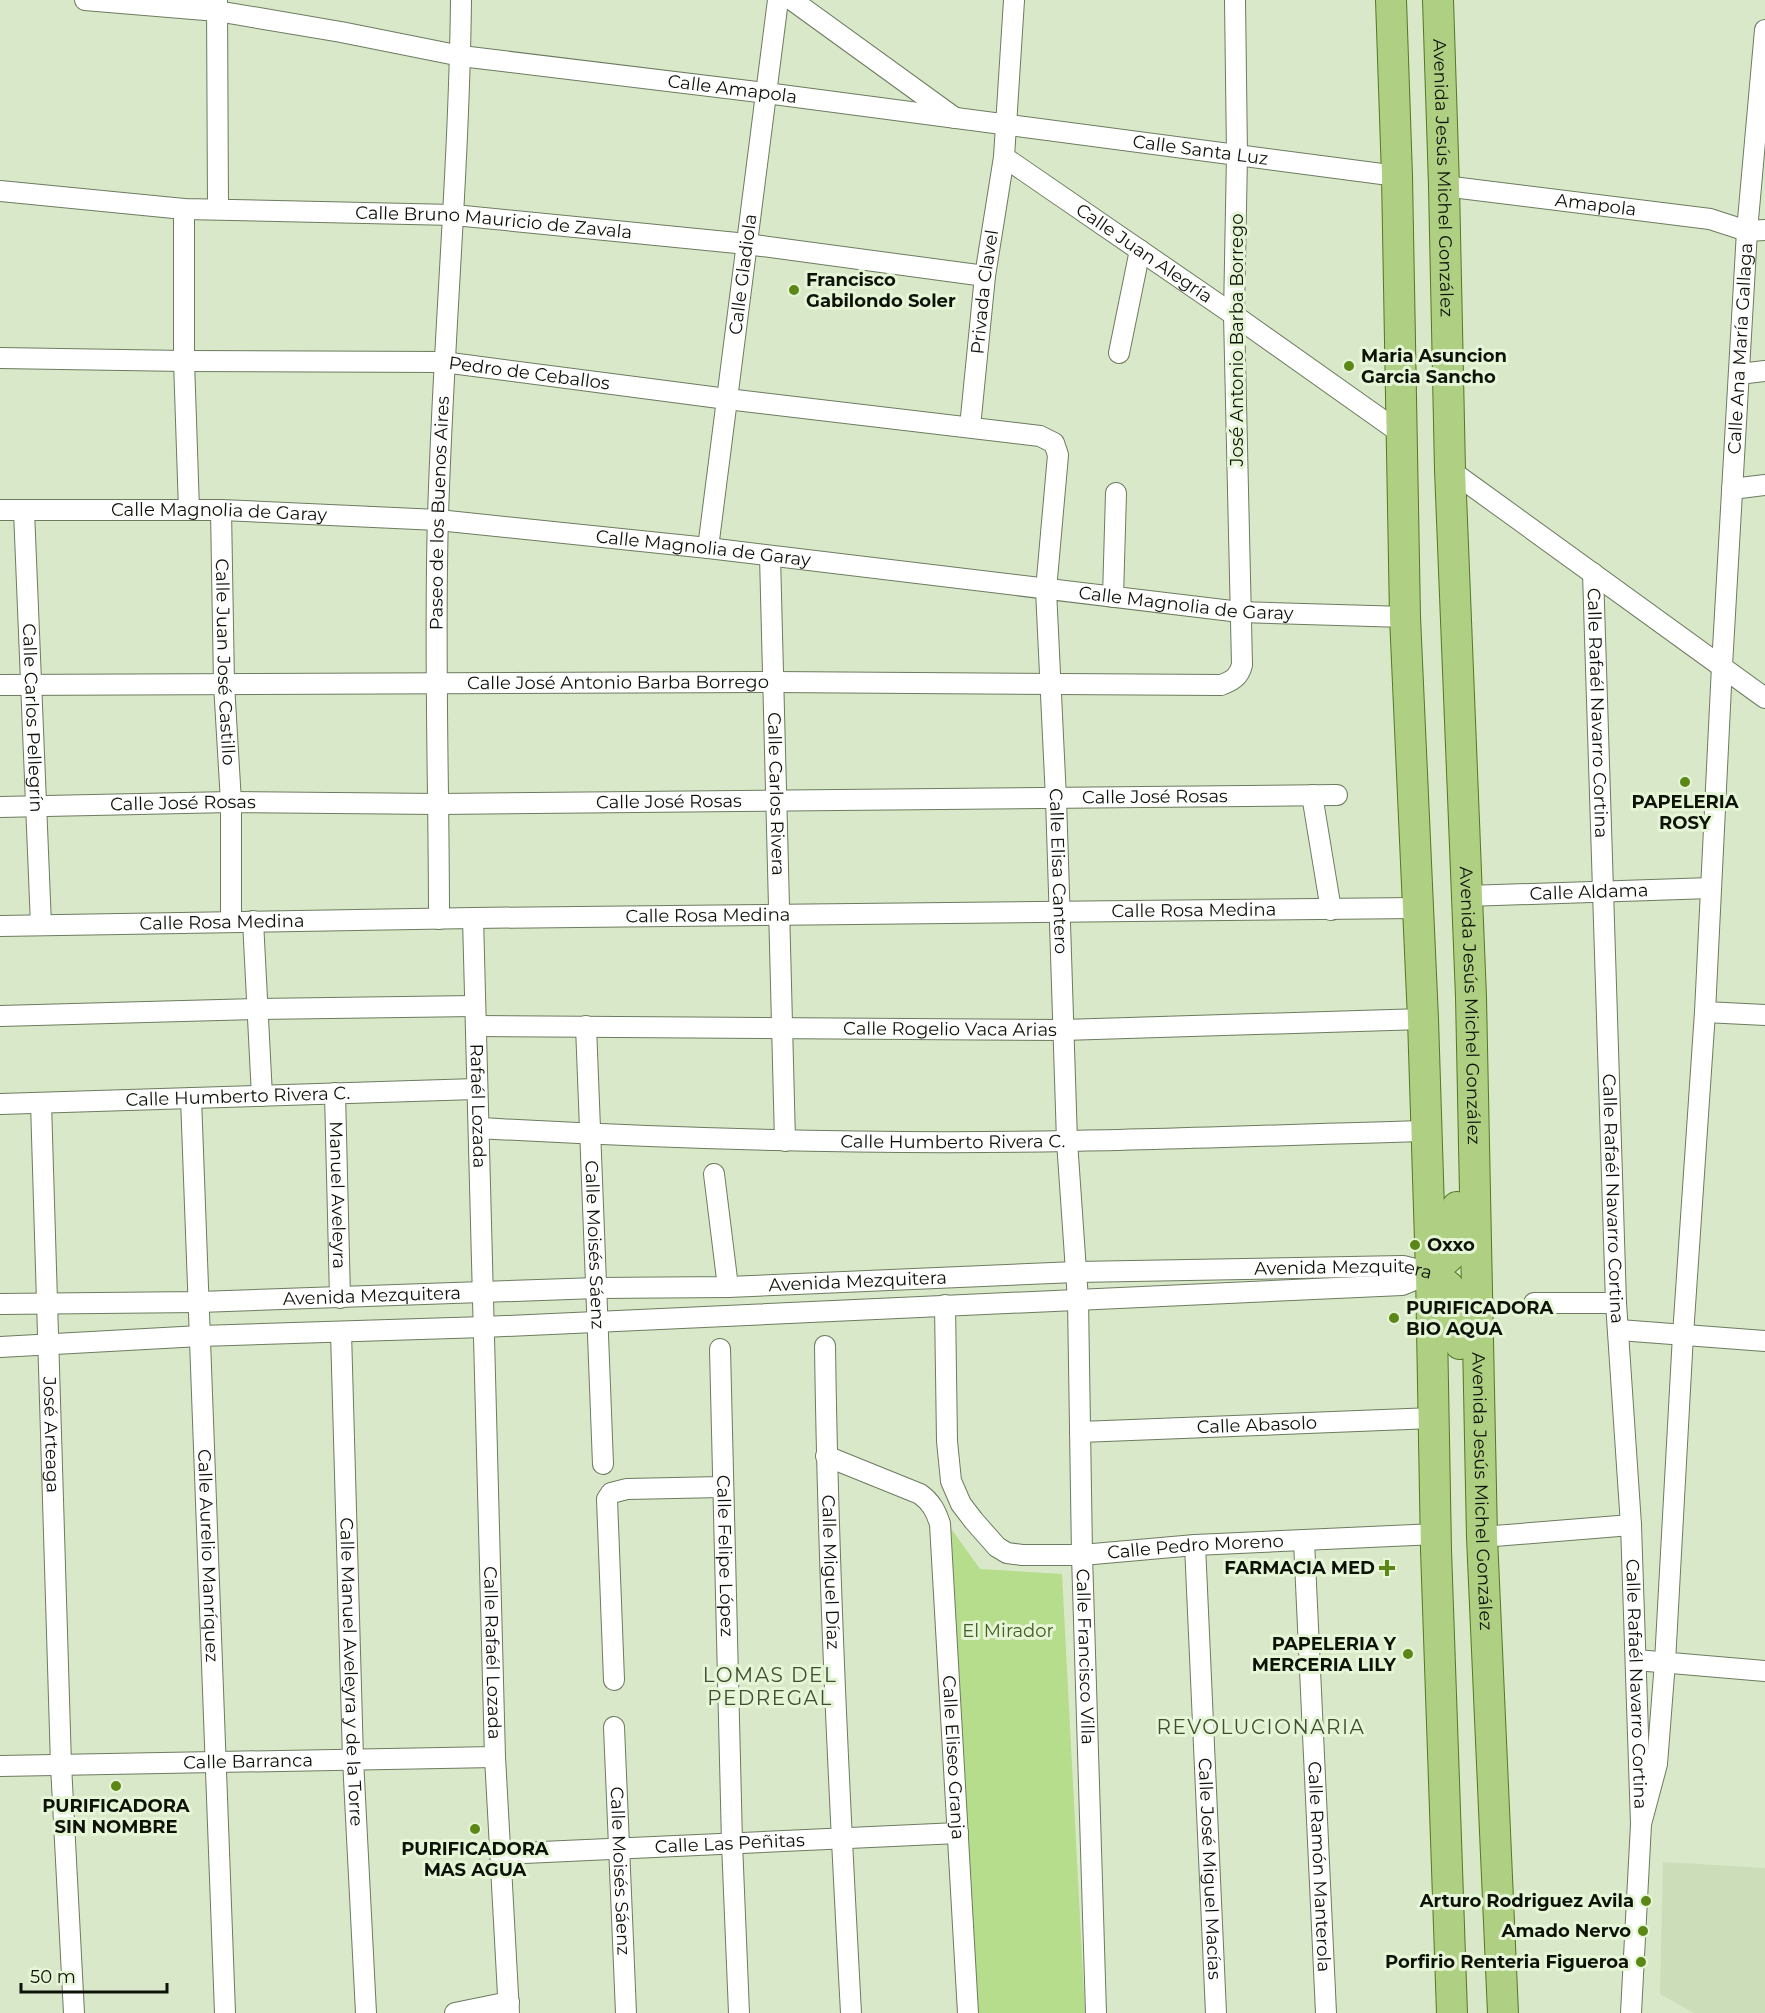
<svg xmlns="http://www.w3.org/2000/svg" width="1765" height="2013" viewBox="0 0 1765 2013" font-family="Montserrat,sans-serif">
	<rect width="100%" height="100%" fill="#d8e8c9"/>
	<path fill="#cbdeb9" d="M1663 1862 1765 1868V2013H1694L1660 1994Z"/>
	<path fill="#b5dd8b" d="M942 1516 980 1569 1062 1574 1085 2013H976Z"/>
	<g fill="none" stroke-linecap="round" stroke-linejoin="round">
		<defs>
			<g id="street">
				<path id="s1" d="M85 0 217 11 341 32 461 56 766 93 1397 176"/>
				<path d="M217 0 218 209"/>
				<path d="M792 0 955 118"/>
				<path id="s2" d="M1004 157 1234 315 1402 434"/>
				<path id="s3" d="M1444 186 1710 219 1747 231 1765 230"/>
				<path id="s4" d="M0 191 184 209 454 215 747 244 985 276"/>
				<path d="M184 209V361L189 510"/>
				<path d="M1119 353 1140 250"/>
				<path id="s5" d="M0 358 184 361 443 362 727 399 1040 436 1054 443 1058 455 1046 590 1056 799 1067 1141 1078 1300 1082 1555 1096 2013"/>
				<path d="M1739 374 1765 371"/>
				<path id="s6" d="M970 427 985 276 1004 157 1014 0"/>
				<path d="M1450 470 1765 698"/>
				<path d="M1732 489 1765 485"/>
				<path id="s7" d="M0 510H221L438 520 708 548 1240 612 1405 617"/>
				<path id="s8" d="M221 510 224 684 231 802V921"/>
				<path id="s9" d="M24 511 41 925"/>
				<path id="s10" d="M708 548 778 0"/>
				<path id="s11" d="M770 556 785 1141"/>
				<path id="s12" d="M1593 573 1616 1303 1631 1525 1641 1824 1631 2013"/>
				<path d="M1113 597 1116 493"/>
				<path id="s13" d="M0 685 773 682 1221 685C1232 681 1239 677 1242 665L1234 315 1237 155 1235 0"/>
				<path d="M1312 795 1331 910"/>
				<path id="s14" d="M0 807 231 802 439 804 1337 795"/>
				<path id="s15" d="M1467 896 1711 888"/>
				<path id="s16" d="M473 918 495 1757 509 2013"/>
				<path id="s17" d="M439 919C439 785 434 650 438 517 443 344 459 173 461 0"/>
				<path d="M253 921 262 1096"/>
				<path id="s18" d="M0 926 473 918 1416 908"/>
				<path d="M1705 1012 1765 1015"/>
				<path d="M0 1016 257 1009 475 1006"/>
				<path id="s19" d="M476 1026 1063 1030 1423 1019"/>
				<path id="s20" d="M586 1026 603 1464"/>
				<path id="s21" d="M335 1093 340 1298"/>
				<path id="s22" d="M191 1098 225 2013"/>
				<path id="s23" d="M41 1103 61 1765 74 2013"/>
				<path id="s24" d="M0 1104 476 1089"/>
				<path id="s25" d="M479 1128C675 1139 872 1145 1069 1141 1188 1139 1307 1134 1426 1131"/>
				<path d="M714 1174 728 1287"/>
				<path d="M1534 1303H1616"/>
				<path id="s26" d="M0 1304 199 1302 597 1288 728 1287 1076 1272 1403 1266 1431 1273"/>
				<path id="s27" d="M945 1305 947 1441 951 1481 961 1504 974 1521 997 1547 1007 1553 1022 1555H1082L1195 1545 1436 1534"/>
				<path d="M1619 1330 1765 1341"/>
				<path id="s28" d="M341 1332 353 1759 366 2013"/>
				<path id="s29" d="M825 1346C828 1569 839 1791 851 2013"/>
				<path d="M0 1347 200 1336 484 1327 1402 1285 1431 1273"/>
				<path id="s30" d="M720 1349 732 1843 739 2013"/>
				<path id="s31" d="M1080 1432 1433 1418"/>
				<path id="s32" d="M826 1456 920 1494C931 1502 936 1511 940 1524L968 2013"/>
				<path d="M1482 1537 1631 1525"/>
				<path id="s33" d="M1304 1541 1326 2013"/>
				<path id="s34" d="M1195 1545 1216 2013"/>
				<path d="M1636 1660 1765 1671"/>
				<path d="M614 1680 607 1499 611 1493 627 1489 722 1487"/>
				<path id="s35" d="M614 1727 626 2013"/>
				<path id="s36" d="M0 1766 495 1757"/>
				<path id="s37" d="M1641 1824 1657 1764 1665 1662 1683 1335 1705 1012 1722 666 1747 231 1765 30"/>
				<path id="s38" d="M500 1854 958 1833"/>
				<path d="M455 2013 509 2002"/>
			</g>
			<g id="primary">
				<path d="M1391 0 1397 176 1405 617 1423 1019 1431 1273 1436 1550 1452 2013"/>
				<path id="s39" d="M1438 0 1444 186 1450 470 1471 997 1482 1537 1503 2013"/>
				<path d="M1457 1207 1458 1238 1452 1254 1431 1273 1449 1287 1459 1310 1460 1344"/>
			</g>
		</defs>
		<use href="#street" stroke="#6d7b5f" stroke-width="22"/>
		<use href="#primary" stroke="#547823" stroke-width="32"/>
		<use href="#street" stroke="#fff" stroke-width="20"/>
		<use href="#primary" stroke="#afcf83" stroke-width="30"/>
	</g>
	<g fill="#5b8717" stroke="#e5f5d6" stroke-width="2">
		<circle cx="794" cy="290" r="6"/>
		<circle cx="1349" cy="366" r="6"/>
		<circle cx="1685" cy="782" r="6"/>
		<circle cx="1415" cy="1245" r="6"/>
		<circle cx="1394" cy="1318" r="6"/>
		<path d="M1384 1559h6v6h6v6h-6v6h-6v-6h-6v-6h6z"/>
		<circle cx="1408" cy="1654" r="6"/>
		<circle cx="116" cy="1786" r="6"/>
		<circle cx="475" cy="1829" r="6"/>
		<circle cx="1646" cy="1901" r="6"/>
		<circle cx="1643" cy="1931" r="6"/>
		<circle cx="1641" cy="1962" r="6"/>
	</g>
	<g text-anchor="middle" dominant-baseline="central" stroke-width="6" stroke-linejoin="round" paint-order="stroke">
		<g font-size="18" fill="#0e1309" stroke="#e5f5d6">
			<text stroke="none"><textPath href="#s1" startOffset="654">Calle Amapola</textPath></text>
			<text stroke="none"><textPath href="#s1" startOffset="1126">Calle Santa Luz</textPath></text>
			<text stroke="none"><textPath href="#s39" startOffset="178">Avenida Jesús Michel González</textPath></text>
			<text stroke="none"><textPath href="#s3" startOffset="153">Amapola</textPath></text>
			<text stroke="none"><textPath href="#s4" startOffset="495">Calle Bruno Mauricio de Zavala</textPath></text>
			<text stroke="none"><textPath href="#s2" startOffset="170">Calle Juan Alegría</textPath></text>
			<text stroke="none"><textPath href="#s10" startOffset="276">Calle Gladiola</textPath></text>
			<text stroke="none"><textPath href="#s6" startOffset="136">Privada Clavel</textPath></text>
			<text transform="translate(1237 340) rotate(-90)">José Antonio Barba Borrego</text>
			<text stroke="none"><textPath href="#s37" startOffset="1480">Calle Ana María Gallaga</textPath></text>
			<text stroke="none"><textPath href="#s5" startOffset="530">Pedro de Ceballos</textPath></text>
			<text stroke="none"><textPath href="#s7" startOffset="219">Calle Magnolia de Garay</textPath></text>
			<text stroke="none"><textPath href="#s17" startOffset="406">Paseo de los Buenos Aires</textPath></text>
			<text stroke="none"><textPath href="#s7" startOffset="705">Calle Magnolia de Garay</textPath></text>
			<text stroke="none"><textPath href="#s7" startOffset="1191">Calle Magnolia de Garay</textPath></text>
			<text stroke="none"><textPath href="#s8" startOffset="152">Calle Juan José Castillo</textPath></text>
			<text stroke="none"><textPath href="#s13" startOffset="618">Calle José Antonio Barba Borrego</textPath></text>
			<text stroke="none"><textPath href="#s12" startOffset="140">Calle Rafaél Navarro Cortina</textPath></text>
			<text stroke="none"><textPath href="#s9" startOffset="207">Calle Carlos Pellegrín</textPath></text>
			<text stroke="none"><textPath href="#s11" startOffset="238">Calle Carlos Rivera</textPath></text>
			<text stroke="none"><textPath href="#s14" startOffset="1155">Calle José Rosas</textPath></text>
			<text stroke="none"><textPath href="#s14" startOffset="669">Calle José Rosas</textPath></text>
			<text stroke="none"><textPath href="#s14" startOffset="183">Calle José Rosas</textPath></text>
			<text stroke="none"><textPath href="#s5" startOffset="1490">Calle Elisa Cantero</textPath></text>
			<text stroke="none"><textPath href="#s15" startOffset="122">Calle Aldama</textPath></text>
			<text stroke="none"><textPath href="#s18" startOffset="1194">Calle Rosa Medina</textPath></text>
			<text stroke="none"><textPath href="#s18" startOffset="708">Calle Rosa Medina</textPath></text>
			<text stroke="none"><textPath href="#s18" startOffset="222">Calle Rosa Medina</textPath></text>
			<text stroke="none"><textPath href="#s39" startOffset="1006">Avenida Jesús Michel González</textPath></text>
			<text stroke="none"><textPath href="#s19" startOffset="474">Calle Rogelio Vaca Arias</textPath></text>
			<text stroke="none"><textPath href="#s24" startOffset="238">Calle Humberto Rivera C.</textPath></text>
			<text stroke="none"><textPath href="#s16" startOffset="188">Rafaél Lozada</textPath></text>
			<text stroke="none"><textPath href="#s25" startOffset="474">Calle Humberto Rivera C.</textPath></text>
			<text stroke="none"><textPath href="#s21" startOffset="102">Manuel Aveleyra</textPath></text>
			<text stroke="none"><textPath href="#s12" startOffset="626">Calle Rafaél Navarro Cortina</textPath></text>
			<text stroke="none"><textPath href="#s20" startOffset="219">Calle Moisés Sáenz</textPath></text>
			<text stroke="none"><textPath href="#s26" startOffset="1344">Avenida Mezquitera</textPath></text>
			<text stroke="none"><textPath href="#s26" startOffset="858">Avenida Mezquitera</textPath></text>
			<text stroke="none"><textPath href="#s26" startOffset="372">Avenida Mezquitera</textPath></text>
			<text stroke="none"><textPath href="#s31" startOffset="177">Calle Abasolo</textPath></text>
			<text stroke="none"><textPath href="#s23" startOffset="332">José Arteaga</textPath></text>
			<text stroke="none"><textPath href="#s39" startOffset="1492">Avenida Jesús Michel González</textPath></text>
			<text stroke="none"><textPath href="#s27" startOffset="458">Calle Pedro Moreno</textPath></text>
			<text stroke="none"><textPath href="#s22" startOffset="458">Calle Aurelio Manríquez</textPath></text>
			<text stroke="none"><textPath href="#s30" startOffset="207">Calle Felipe López</textPath></text>
			<text stroke="none"><textPath href="#s29" startOffset="226">Calle Miguel Díaz</textPath></text>
			<text stroke="none"><textPath href="#s16" startOffset="735">Calle Rafaél Lozada</textPath></text>
			<text stroke="none"><textPath href="#s5" startOffset="2276">Calle Francisco Villa</textPath></text>
			<text stroke="none"><textPath href="#s28" startOffset="340">Calle Manuel Aveleyra y de la Torre</textPath></text>
			<text stroke="none"><textPath href="#s12" startOffset="1112">Calle Rafaél Navarro Cortina</textPath></text>
			<text stroke="none"><textPath href="#s32" startOffset="372">Calle Eliseo Granja</textPath></text>
			<text stroke="none"><textPath href="#s36" startOffset="248">Calle Barranca</textPath></text>
			<text stroke="none"><textPath href="#s38" startOffset="230">Calle Las Peñitas</textPath></text>
			<text stroke="none"><textPath href="#s33" startOffset="326">Calle Ramón Manterola</textPath></text>
			<text stroke="none"><textPath href="#s34" startOffset="324">Calle José Miguel Macías</textPath></text>
			<text stroke="none"><textPath href="#s35" startOffset="144">Calle Moisés Sáenz</textPath></text>
		</g>
		<g font-size="18" font-weight="bold" fill="#0e1309" stroke="#e5f5d6" text-anchor="end">
			<text x="806" y="280" text-anchor="start">Francisco<tspan x="806" dy="21">Gabilondo Soler</tspan></text>
			<text x="1361" y="356" text-anchor="start">Maria Asuncion<tspan x="1361" dy="21">Garcia Sancho</tspan></text>
			<text x="1685" y="802" text-anchor="middle">PAPELERIA<tspan x="1685" dy="21">ROSY</tspan></text>
			<text x="1427" y="1245" text-anchor="start">Oxxo</text>
			<text x="1406" y="1308" text-anchor="start">PURIFICADORA<tspan x="1406" dy="21">BIO AQUA</tspan></text>
			<text x="1375" y="1568">FARMACIA MED</text>
			<text x="1396" y="1644">PAPELERIA Y<tspan x="1396" dy="21">MERCERIA LILY</tspan></text>
			<text x="116" y="1806" text-anchor="middle">PURIFICADORA<tspan x="116" dy="21">SIN NOMBRE</tspan></text>
			<text x="475" y="1849" text-anchor="middle">PURIFICADORA<tspan x="475" dy="21">MAS AGUA</tspan></text>
			<text x="1634" y="1901">Arturo Rodriguez Avila</text>
			<text x="1631" y="1931">Amado Nervo</text>
			<text x="1629" y="1962">Porfirio Renteria Figueroa</text>
		</g>
		<g font-size="18" fill="#445f23" stroke="#e5f5d6">
			<text x="1008" y="1631">El Mirador</text>
		</g>
		<g font-size="20" letter-spacing="1.5" fill="#404d33" stroke="#e5f5d6">
			<text x="770" y="1675">LOMAS DEL<tspan x="770" dy="23">PEDREGAL</tspan></text>
			<text x="1261" y="1727">REVOLUCIONARIA</text>
		</g>
	</g>
	<path d="M21 1983v9h146v-9" fill="none" stroke="#0e1309" stroke-width="3"/>
	<text x="30" y="1983" font-size="18" fill="#0e1309" stroke="#e5f5d6" stroke-width="4.5" paint-order="stroke">50 m</text>
</svg>
